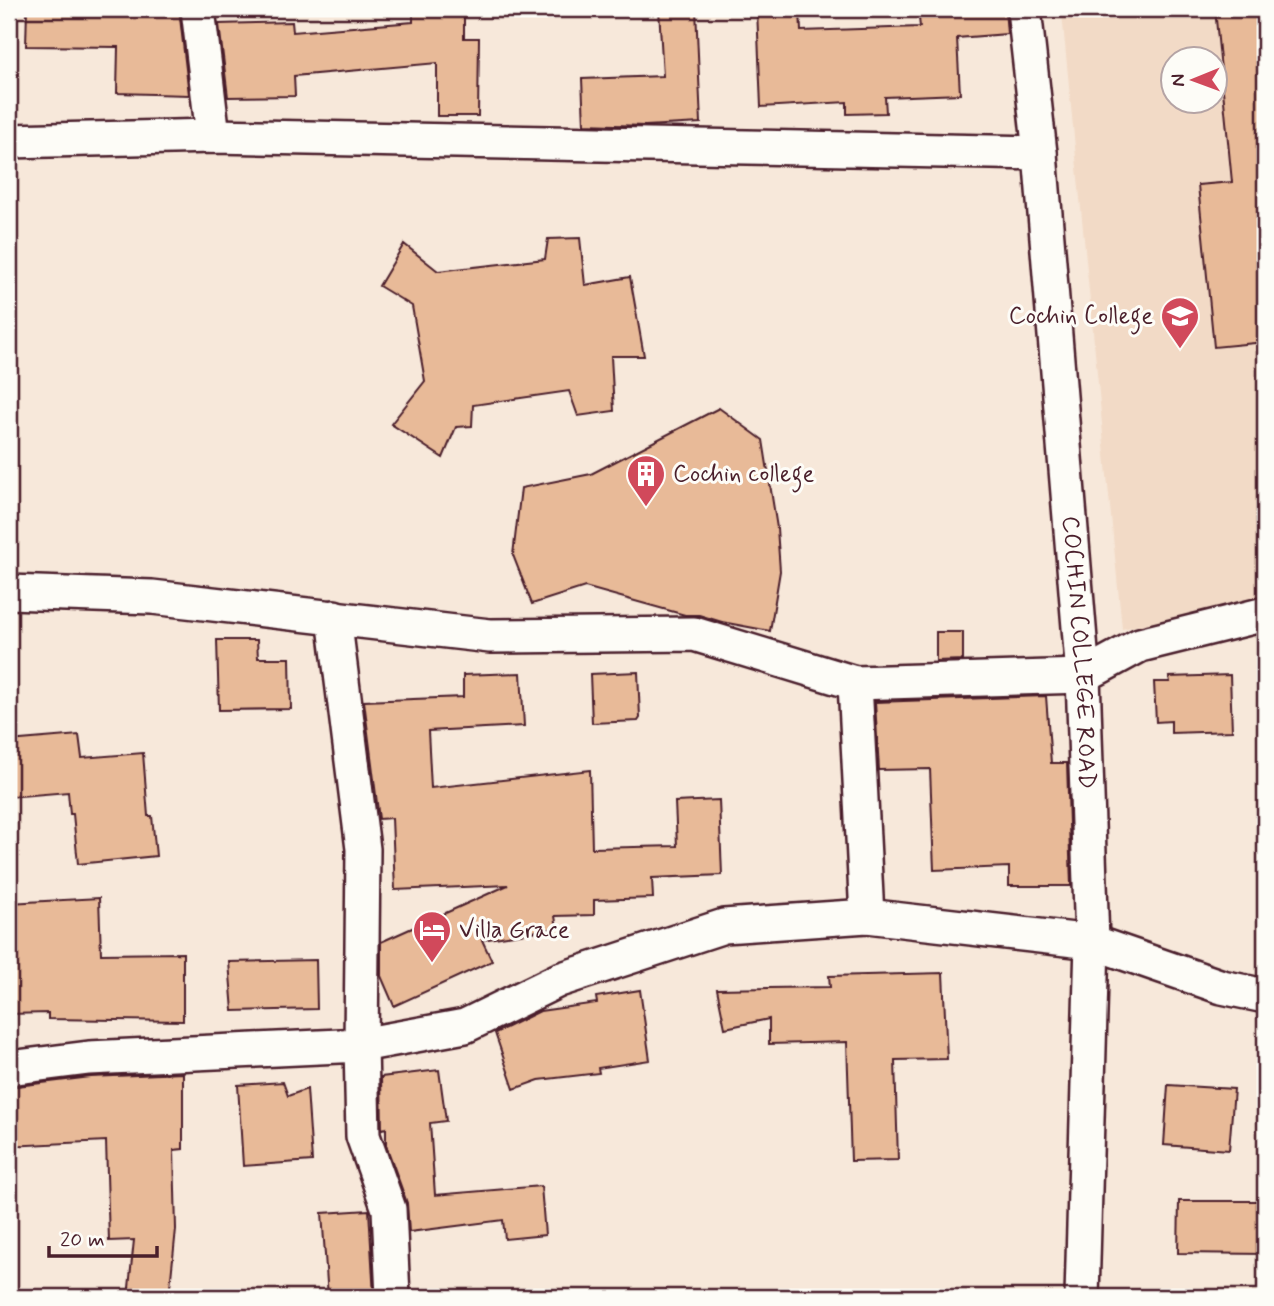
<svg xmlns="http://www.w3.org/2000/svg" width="1274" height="1306" viewBox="0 0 1274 1306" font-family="Mynerve,sans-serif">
	<rect width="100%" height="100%" fill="#f7e8da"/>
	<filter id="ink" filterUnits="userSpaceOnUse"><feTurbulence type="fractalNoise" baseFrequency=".0143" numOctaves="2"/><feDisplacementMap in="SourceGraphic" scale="14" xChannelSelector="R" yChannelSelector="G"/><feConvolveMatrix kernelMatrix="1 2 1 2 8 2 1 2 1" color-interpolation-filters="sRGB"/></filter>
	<g filter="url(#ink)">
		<path fill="#f2dac6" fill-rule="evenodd" d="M1084 9H1265V598L1122 629 1062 14ZM1172 60H1214V102H1172Z"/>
		<path fill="#e8ba98" stroke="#4a1f2b" stroke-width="2" d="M27 9H179L189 95 117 93 118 47 26 46Z
			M413 9H464V38H479L478 116H437V63L294 76 295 96 228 97 219 24 292 22 293 32 413 22Z
			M659 9H696L701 123 645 126 584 124 582 79 663 76Z
			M757 9H800L801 31 920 27 918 9H1005L1007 34 957 38 960 94 885 97 886 113 847 114V102L761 107Z
			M1215 9H1265V342L1214 347 1198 185 1232 182Z
			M580 238 585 285 630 277 644 356H611L614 411 578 416 569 391 473 405 472 426 456 427 443 458 391 424 425 381 412 306 379 286 404 244 438 271 545 259 548 239Z
			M719 408 763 440 777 528 780 571 770 631 722 622 699 615H685L585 587 532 604 513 555 521 488 591 474Z
			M936 632H963V660L936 661Z
			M217 640H257L258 658H290L291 709 219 710Z
			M638 672 640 718 638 721 592 723 590 674Z
			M521 673 524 726 428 731 431 788 590 770 592 848 677 846 675 802 719 800 722 875 652 878 653 898 594 900V915L555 916 557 928 482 940 492 961 394 1006 381 976V942L508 885 395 890 392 818 379 819 364 701 463 697V675Z
			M1230 675 1232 731 1171 733V721L1156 722 1154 682H1170L1169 677Z
			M1046 696 1051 763H1067L1071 886H1009V867L934 870 930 769 879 770 875 702Z
			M79 735 82 758 143 753 148 816H152L156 856 78 864 73 814H70L68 792 9 797V741Z
			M99 898 101 954 183 953V1021L48 1019V1013L9 1014V903Z
			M316 960 317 1009 233 1011 229 962Z
			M943 973 947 1059 895 1060 898 1160 851 1161 847 1042 769 1044V1019L725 1028 717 989 830 987 829 976Z
			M640 990 650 1060 598 1068 599 1073 539 1080 514 1089 495 1033 540 1011 597 1003 596 997Z
			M439 1070 446 1121 430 1123 435 1195 541 1186 545 1235 505 1239 503 1220 409 1232 407 1203 386 1145V1128L382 1129 381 1077Z
			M183 1073V1149L174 1150 176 1229 169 1297H128L134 1240 109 1241 106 1141 9 1146V1087L91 1077Z
			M283 1082 288 1096 307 1089 312 1161 243 1166 238 1085Z
			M1168 1085 1234 1089 1229 1150 1164 1145Z
			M1179 1201H1265V1254L1178 1253Z
			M369 1210 374 1297H328L322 1213Z"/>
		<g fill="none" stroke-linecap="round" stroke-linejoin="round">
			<defs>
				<g id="minor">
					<path d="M198 9 213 136"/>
					<path id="s1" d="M1024 9 1040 153 1083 676 1092 942 1082 1297"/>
					<path d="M9 141 213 136 1040 153"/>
					<path d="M9 592 152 597 490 636 694 634 855 683 1083 676 1140 645 1265 614"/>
					<path d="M334 617 363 849 361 1045 363 1136 389 1209 393 1297"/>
					<path d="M855 683 867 916"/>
					<path d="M9 1068 89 1058 361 1045 465 1026 559 980 724 926 867 916 1092 942 1222 987 1265 996"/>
				</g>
			</defs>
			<use href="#minor" stroke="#4a1f2b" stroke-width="38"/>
			<use href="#minor" stroke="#fdfcf7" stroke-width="33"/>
		</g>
	</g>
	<defs>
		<symbol id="university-pin" viewBox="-11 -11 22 30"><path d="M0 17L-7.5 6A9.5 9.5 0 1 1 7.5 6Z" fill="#d1495b" stroke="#fdfcf7"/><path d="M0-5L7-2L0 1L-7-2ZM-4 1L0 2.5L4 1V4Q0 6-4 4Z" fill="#fff"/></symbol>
		<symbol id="building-pin" viewBox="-11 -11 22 30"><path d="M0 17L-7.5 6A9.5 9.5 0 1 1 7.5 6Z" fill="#d1495b" stroke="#fdfcf7"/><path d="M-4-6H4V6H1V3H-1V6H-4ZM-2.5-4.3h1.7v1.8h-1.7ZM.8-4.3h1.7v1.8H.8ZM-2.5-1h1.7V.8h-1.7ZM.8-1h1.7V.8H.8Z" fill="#fff"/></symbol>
		<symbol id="hotel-pin" viewBox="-11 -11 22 30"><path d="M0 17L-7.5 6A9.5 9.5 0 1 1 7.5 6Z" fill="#d1495b" stroke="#fdfcf7"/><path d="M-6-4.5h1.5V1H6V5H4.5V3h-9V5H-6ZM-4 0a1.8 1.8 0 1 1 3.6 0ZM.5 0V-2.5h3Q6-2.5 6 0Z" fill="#fff"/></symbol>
	</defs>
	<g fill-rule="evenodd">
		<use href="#university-pin" x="1158" y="294" width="44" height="60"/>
		<use href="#building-pin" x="624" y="452" width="44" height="60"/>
		<use href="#hotel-pin" x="410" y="908" width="44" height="60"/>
	</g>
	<g text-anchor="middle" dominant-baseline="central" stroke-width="6" stroke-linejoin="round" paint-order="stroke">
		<g font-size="24" fill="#4a1f2b" stroke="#fdfcf7" text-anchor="start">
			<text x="1153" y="316" text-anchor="end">Cochin College</text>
			<text x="673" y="474">Cochin college</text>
			<text x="459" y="930">Villa Grace</text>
		</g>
		<g font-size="24" fill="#4a1f2b" stroke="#fdfcf7">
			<text stroke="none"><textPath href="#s1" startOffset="646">COCHIN COLLEGE ROAD</textPath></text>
		</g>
	</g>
	<rect width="1274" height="1306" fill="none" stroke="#fdfcf7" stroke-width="35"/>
	<rect x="18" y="18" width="1239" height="1271" fill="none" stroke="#4a1f2b" stroke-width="2.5" filter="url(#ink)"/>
	<g transform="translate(1194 80) rotate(269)"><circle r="33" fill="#fdfcf7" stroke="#b5a4a5" stroke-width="2"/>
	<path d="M0-5L12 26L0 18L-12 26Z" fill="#d1495b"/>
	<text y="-10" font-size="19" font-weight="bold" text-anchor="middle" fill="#4a1f2b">N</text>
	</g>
	<path d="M49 1246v10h108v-10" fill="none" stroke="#4a1f2b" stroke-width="3.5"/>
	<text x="60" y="1246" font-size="21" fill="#4a1f2b" stroke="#fdfcf7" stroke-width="5" paint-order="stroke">20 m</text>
</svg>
